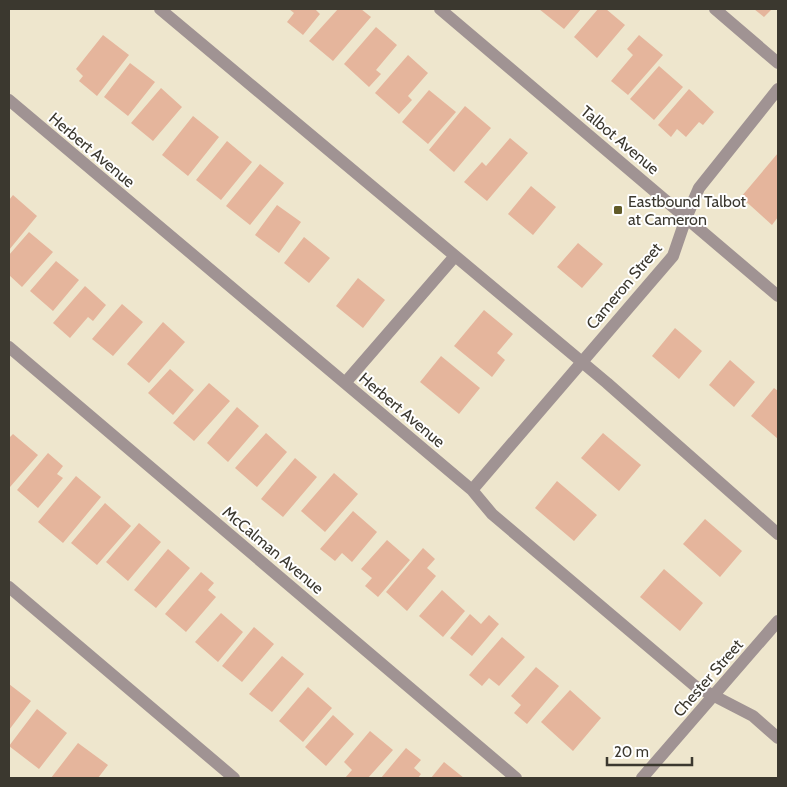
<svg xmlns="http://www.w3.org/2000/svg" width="787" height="787" viewBox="0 0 787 787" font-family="Cabin,sans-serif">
	<rect width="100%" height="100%" fill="#eee6cd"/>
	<path fill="#e5b59c" d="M289 9H315L320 14 303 35 287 22 294 13Z
		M338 9H361L371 17 333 61 309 41Z
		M539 9H581L564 29Z
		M598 9H606L625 25 597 58 574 37Z
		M754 9H772L764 17Z
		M376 27 397 45 376 70 381 74 369 87 344 64Z
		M103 35 129 55 97 96 79 81 83 76 76 69Z
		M639 35 663 55 628 95 611 81 633 55 627 49Z
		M408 55 428 73 408 96 412 100 399 114 375 93Z
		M130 63 155 82 128 116 104 97Z
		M659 66 683 87 654 120 630 99Z
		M161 88 182 107 153 141 131 123Z
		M689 89 714 112 703 125 699 122 686 137 677 129 671 137 658 125Z
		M429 90 456 112 428 144 402 122Z
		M465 106 491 128 454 172 429 150Z
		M193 116 219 137 188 176 162 155Z
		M510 138 528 153 487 201 464 182 482 162 486 166Z
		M227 141 252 162 221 200 196 180Z
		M778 153V217L772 225 741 197Z
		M260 164 284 183 250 225 226 206Z
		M531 186 556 207 533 235 508 214Z
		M13 195 37 216 9 250V200Z
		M277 205 301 222 279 253 255 235Z
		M29 232 53 252 22 287 9 275V255Z
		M304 237 330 258 309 283 284 263Z
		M578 243 603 264 582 288 557 267Z
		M56 261 79 280 53 311 30 291Z
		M358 278 385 300 363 328 336 306Z
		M85 286 106 305 93 321 88 317 70 338 53 323Z
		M122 304 143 322 113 356 92 339Z
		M484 310 513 334 497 353 505 360 492 377 454 346Z
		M163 322 185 342 149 383 127 364Z
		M675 328 702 351 679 379 652 356Z
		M441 356 480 388 459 414 420 382Z
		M730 360 755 382 734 407 709 385Z
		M170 369 194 390 173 415 148 393Z
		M209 383 230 401 194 441 173 423Z
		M774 388 778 391V439L751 416Z
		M237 407 259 426 228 462 207 443Z
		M266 433 287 452 257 487 235 468Z
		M603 433 641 465 619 491 581 458Z
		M13 434 38 455 10 487 9 486V438Z
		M48 453 63 466 57 474 63 478 38 508 17 490Z
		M295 458 317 477 283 517 261 499Z
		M334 473 358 494 325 532 301 511Z
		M76 476 101 497 63 543 38 522Z
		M557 481 597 515 574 541 535 508Z
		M105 503 131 526 97 565 71 543Z
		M353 511 377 532 352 562 342 553 335 561 320 549Z
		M705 519 742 551 720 577 683 544Z
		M139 523 161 542 128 581 106 562Z
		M387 540 410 560 378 597 365 586 372 578 361 569Z
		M423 548 435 559 427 568 436 576 407 611 386 592Z
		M168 549 190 568 156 608 134 590Z
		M664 569 703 603 680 631 640 597Z
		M201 572 214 583 208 590 216 597 186 632 165 614Z
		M442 590 465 611 443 637 419 616Z
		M221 613 243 632 218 662 195 642Z
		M470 614 481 624 489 615 499 624 472 656 450 638Z
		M254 627 274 644 242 682 222 666Z
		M502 637 525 657 499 686 489 678 482 686 469 675Z
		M282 656 304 674 272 712 249 694Z
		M536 667 559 686 527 724 514 713 521 705 511 696Z
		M9 684 31 701 9 730Z
		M308 687 332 708 303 742 279 721Z
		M570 690 601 718 573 751 541 722Z
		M37 709 67 733 39 769 9 746Z
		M333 715 354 734 326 766 305 747Z
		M370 731 393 750 368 778H345L352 770 344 762Z
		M78 743 108 765 98 778H51Z
		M406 748 421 760 414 768 421 774 418 778H381Z
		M444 762 464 778H431Z"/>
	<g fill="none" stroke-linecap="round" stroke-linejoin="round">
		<path stroke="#a09393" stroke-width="12" d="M160 9 607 383 778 534
			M440 9 778 296
			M715 9 778 63
			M9 100 472 490 492 514 695 686 753 716 778 738
			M9 347 516 778
			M345 383 455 256
			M472 490 673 256 686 218 699 188 778 89
			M9 587 234 778
			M642 778 778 621"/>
	</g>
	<rect fill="#615b28" stroke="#fff" stroke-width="2" x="613" y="205" width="10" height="10" rx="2.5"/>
	<g text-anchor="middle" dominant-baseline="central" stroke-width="4" stroke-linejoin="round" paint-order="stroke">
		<g font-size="16" fill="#3b382f" stroke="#fff">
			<text transform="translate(620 140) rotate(40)">Talbot Avenue</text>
			<text transform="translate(92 150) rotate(40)">Herbert Avenue</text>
			<text transform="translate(624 286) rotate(-50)">Cameron Street</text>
			<text transform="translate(402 410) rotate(40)">Herbert Avenue</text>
			<text transform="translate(273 550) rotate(40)">McCalman Avenue</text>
			<text transform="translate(708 678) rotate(-49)">Chester Street</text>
		</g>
		<g font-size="16" fill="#3b382f" stroke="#fff" text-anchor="start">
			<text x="628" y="201">Eastbound Talbot<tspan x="628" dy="18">at Cameron</tspan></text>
		</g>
	</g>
	<rect width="787" height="787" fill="none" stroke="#3b382f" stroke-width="20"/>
	<path d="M607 757v8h85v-8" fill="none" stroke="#3b382f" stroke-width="2.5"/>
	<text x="614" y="757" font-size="15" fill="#3b382f" stroke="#ffffff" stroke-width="4" paint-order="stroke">20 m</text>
</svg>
